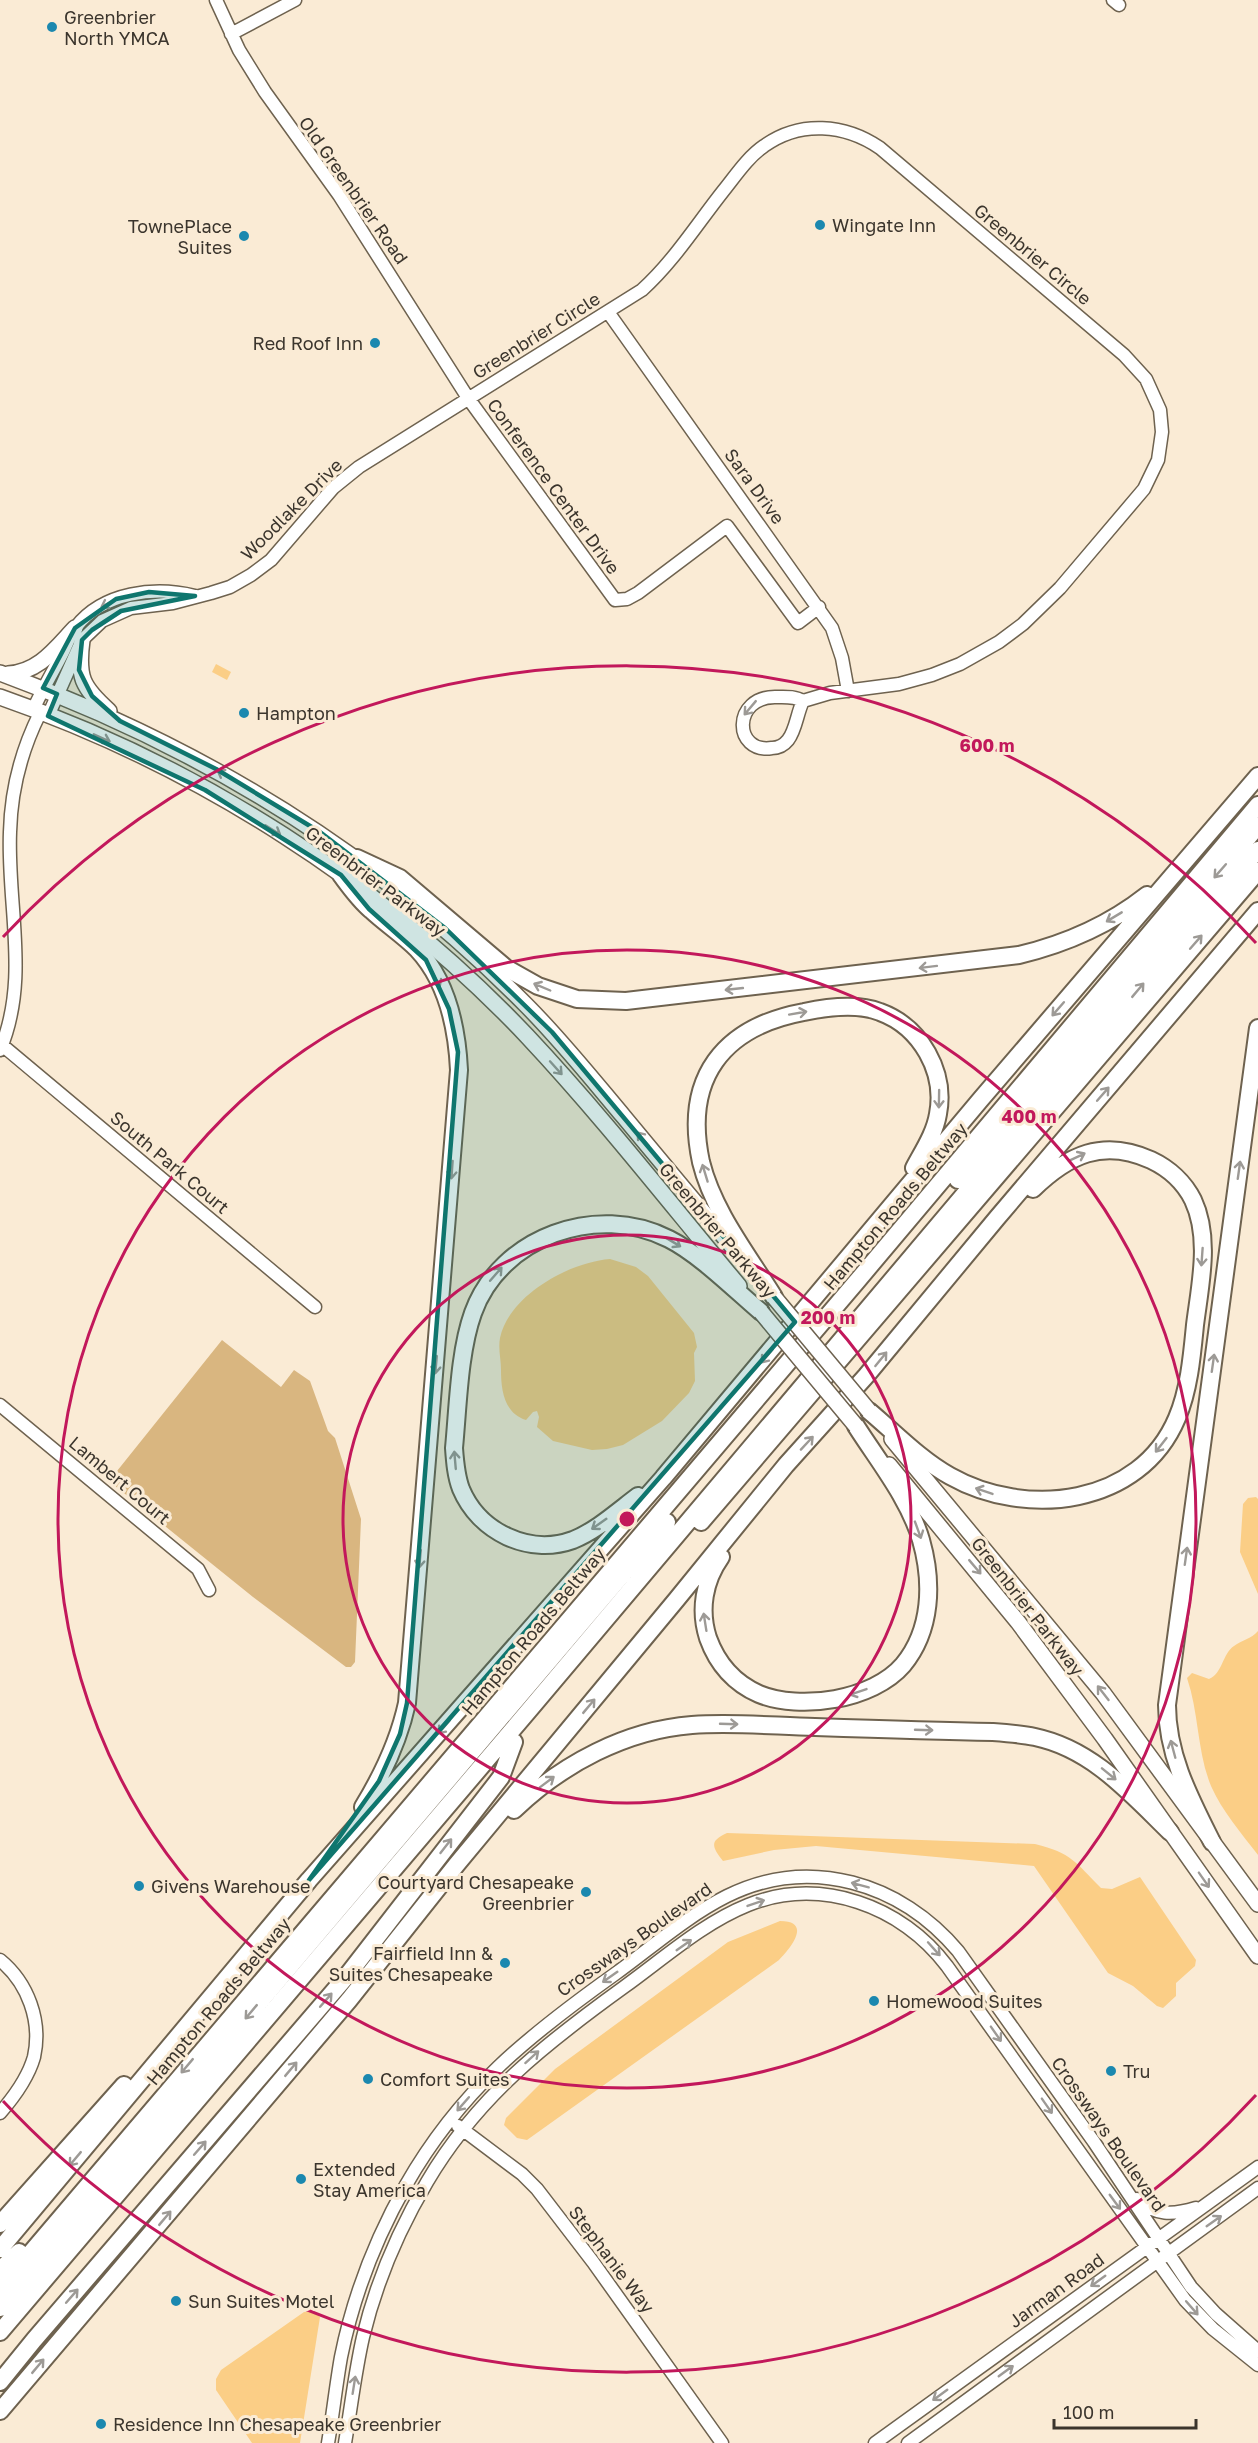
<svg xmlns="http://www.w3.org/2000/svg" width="1258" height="2443" viewBox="0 0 1258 2443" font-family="'Golos Text',sans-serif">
	<rect width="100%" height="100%" fill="#faebd5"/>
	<path fill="#d9b680" d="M222 1340 281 1387 294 1370 310 1381 328 1431 335 1438 361 1519 355 1662 351 1667H346L253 1597 109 1481Z"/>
	<path fill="#fbce86" d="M216 664 231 672 227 680 212 672Z
		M610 1259 636 1267 648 1276 694 1333 697 1347 694 1353 695 1381 689 1393 662 1421 623 1445 607 1449 592 1450 553 1441 537 1427 539 1417 537 1411 533 1412 526 1420C504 1413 501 1390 501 1370 501 1359 498 1349 500 1338 509 1295 570 1262 610 1259Z
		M1256 1497 1258 1499V1594L1240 1552 1243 1504 1248 1498Z
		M1258 1631V1855C1242 1834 1222 1811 1211 1786 1197 1752 1199 1713 1187 1678L1192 1673 1209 1679C1223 1673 1222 1654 1234 1646 1242 1640 1251 1639 1258 1631Z
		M727 1833 1035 1844C1072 1853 1075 1862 1101 1888L1112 1889 1140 1877 1196 1960 1195 1966 1176 1983V1996L1163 2008 1157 2006 1133 1986 1108 1973 1034 1866 816 1846 774 1850 723 1861C712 1847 709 1841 727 1833Z
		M780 1921C813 1921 790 1949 779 1960L527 2140 517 2138 504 2125 506 2118 555 2069 728 1942Z
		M314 2311 320 2317 300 2443H252L216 2390V2379L221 2370 304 2312Z"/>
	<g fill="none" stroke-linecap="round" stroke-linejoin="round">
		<defs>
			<path id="minor" d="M216 0 239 50 265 92 339 195 468 398 615 600 627 599 638 593 727 526 798 623 819 607
				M1113 0 1119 5
				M231 34 295 0
				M608 312 832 628 842 658 848 691
				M33 710C42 690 53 672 63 652 67 644 70 634 76 627 103 592 155 586 195 596
				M48 716 82 640 102 621 131 608 173 603 211 593 230 587 251 575 271 560 333 488 359 467 642 290C674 261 697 224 724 190 736 175 748 157 764 146 800 120 845 124 880 148L1124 355 1146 379 1160 410 1162 432 1158 460 1144 489 1060 588 1023 624 999 642 960 664 932 675 899 684 830 693 803 701C795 696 785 697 776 697 732 696 733 754 772 748 778 748 784 745 788 740 796 730 797 713 803 701
				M2 1045 315 1307
				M0 1050C30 979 7 906 10 832 11 791 22 749 40 713
				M0 1405 198 1569 209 1590
				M0 1960C28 1983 42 2021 34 2057 28 2078 14 2097 0 2113
				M458 2126 522 2174 537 2189 593 2262 722 2443
				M1137 2199C1155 2216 1173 2215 1196 2208
				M328 2443C333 2414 336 2385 341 2357 353 2297 376 2238 406 2185 460 2090 528 2036 615 1974 651 1948 687 1916 727 1896 810 1855 901 1883 958 1951L1094 2142 1191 2287 1216 2314 1258 2351
				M345 2443C351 2408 355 2372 363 2337 376 2283 398 2231 427 2182 477 2097 545 2044 624 1987 663 1959 703 1923 748 1905 821 1876 902 1906 947 1966L1185 2300 1213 2329 1258 2365
				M875 2443 1258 2167
				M908 2443 1258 2188"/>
			<path id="major" d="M82 640C77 677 82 687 109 711
				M0 673C198 745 377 854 526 1005 561 1040 592 1079 624 1117 663 1164 702 1211 742 1258
				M8 674C39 672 55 649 75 628
				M0 697C197 765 384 885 527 1036 602 1116 669 1202 739 1286
				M892 1439 1103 1693 1258 1904
				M889 1465 1018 1622 1105 1739 1258 1956"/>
			<path id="highway" d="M357 858 400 878 506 968 538 986 577 999 626 1001 1019 955C1065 944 1109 925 1147 895
				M341 875C350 887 359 900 371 910 386 924 403 935 417 949 447 981 457 1028 459 1070L407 1703C399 1740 383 1774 363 1807
				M958 1180 1258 826
				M774 1297C748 1255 713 1211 701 1162 683 1078 723 1027 804 1012 828 1007 857 1003 880 1012 921 1027 946 1072 938 1114 935 1133 923 1151 914 1168
				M869 1411C895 1433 921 1460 950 1476 1026 1519 1140 1506 1177 1418 1189 1390 1192 1356 1195 1325 1200 1285 1211 1238 1193 1200 1184 1182 1168 1168 1151 1160 1103 1138 1068 1155 1033 1189
				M638 1496C618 1511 596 1531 573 1540 529 1556 479 1532 461 1489 456 1476 455 1462 454 1448 458 1407 459 1352 473 1313 500 1237 597 1202 669 1239 699 1254 735 1290 761 1312
				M701 1522 1258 871
				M721 1557C704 1581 699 1610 708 1638 717 1663 734 1683 759 1694 800 1711 873 1700 903 1665 932 1630 933 1582 921 1540 909 1499 879 1462 856 1426
				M514 1810C562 1764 626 1730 692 1725 733 1722 774 1726 815 1727 874 1729 933 1731 993 1732 1007 1733 1021 1734 1035 1737 1092 1749 1130 1793 1170 1832
				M1212 1842C1190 1798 1167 1755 1167 1705L1258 1028
				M0 2224 124 2085
				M0 2249 309 1880 663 1478 981 1099 1258 776
				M0 2270 19 2252
				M0 2289 858 1280 1258 805
				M0 2308 667 1522
				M0 2332 530 1709 1200 915 1258 850
				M0 2382 34 2340 346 1977 501 1777 514 1742
				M0 2411 349 2000 457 1864 677 1599 786 1465 866 1376 997 1218 1258 911"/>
		</defs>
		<use href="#minor" stroke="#6e624f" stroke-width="15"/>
		<use href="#major" stroke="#6e624f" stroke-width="18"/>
		<use href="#highway" stroke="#6e624f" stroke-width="20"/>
		<use href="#minor" stroke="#fff" stroke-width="12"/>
		<use href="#major" stroke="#fff" stroke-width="15"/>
		<use href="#highway" stroke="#fff" stroke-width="16"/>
		<defs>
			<path id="major-bridge" d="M774 1297 869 1411
				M761 1312 856 1426"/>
		</defs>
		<use href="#major-bridge" stroke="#6e624f" stroke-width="18" stroke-linecap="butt"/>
		<use href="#major-bridge" stroke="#fff" stroke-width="15"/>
	</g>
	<defs><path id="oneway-shaft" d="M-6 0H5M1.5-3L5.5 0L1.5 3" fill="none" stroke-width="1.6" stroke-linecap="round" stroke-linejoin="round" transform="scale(1.5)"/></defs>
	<g stroke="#9d9a96">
		<use href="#oneway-shaft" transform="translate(109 603) rotate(153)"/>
		<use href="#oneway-shaft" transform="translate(750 708) rotate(130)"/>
		<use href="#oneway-shaft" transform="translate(102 738) rotate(24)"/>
		<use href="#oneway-shaft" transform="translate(225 775) rotate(-150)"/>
		<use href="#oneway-shaft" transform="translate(273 830) rotate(32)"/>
		<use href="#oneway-shaft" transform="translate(1220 871) rotate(131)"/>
		<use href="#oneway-shaft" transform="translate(1114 917) rotate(149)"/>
		<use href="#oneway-shaft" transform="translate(1196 942) rotate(-49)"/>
		<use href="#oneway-shaft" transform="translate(928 967) rotate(173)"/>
		<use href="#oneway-shaft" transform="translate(436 979) rotate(63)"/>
		<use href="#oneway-shaft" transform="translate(542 987) rotate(-157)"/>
		<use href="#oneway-shaft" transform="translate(734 989) rotate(174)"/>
		<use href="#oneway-shaft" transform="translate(1138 990) rotate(-50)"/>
		<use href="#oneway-shaft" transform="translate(1058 1009) rotate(131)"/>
		<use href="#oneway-shaft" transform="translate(798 1013) rotate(-10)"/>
		<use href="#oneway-shaft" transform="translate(556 1068) rotate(48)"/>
		<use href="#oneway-shaft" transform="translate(1103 1094) rotate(-49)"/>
		<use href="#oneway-shaft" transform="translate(939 1099) rotate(91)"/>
		<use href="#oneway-shaft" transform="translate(643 1139) rotate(-130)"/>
		<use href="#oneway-shaft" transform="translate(1077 1157) rotate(-25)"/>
		<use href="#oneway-shaft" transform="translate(452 1170) rotate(94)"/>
		<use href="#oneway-shaft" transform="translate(1239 1170) rotate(-82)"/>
		<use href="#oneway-shaft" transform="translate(705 1173) rotate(-107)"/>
		<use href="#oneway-shaft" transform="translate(673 1242) rotate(31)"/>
		<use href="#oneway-shaft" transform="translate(1202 1257) rotate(94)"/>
		<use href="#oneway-shaft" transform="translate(496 1274) rotate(-49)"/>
		<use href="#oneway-shaft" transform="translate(767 1356) rotate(130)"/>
		<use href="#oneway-shaft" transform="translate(881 1359) rotate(-51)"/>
		<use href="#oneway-shaft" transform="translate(1213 1363) rotate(-82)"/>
		<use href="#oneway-shaft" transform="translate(436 1365) rotate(95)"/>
		<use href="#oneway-shaft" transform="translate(807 1443) rotate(-47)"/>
		<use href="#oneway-shaft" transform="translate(1161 1445) rotate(128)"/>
		<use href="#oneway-shaft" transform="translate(455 1460) rotate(-95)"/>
		<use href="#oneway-shaft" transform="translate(984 1491) rotate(-161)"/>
		<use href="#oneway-shaft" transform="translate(599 1524) rotate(145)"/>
		<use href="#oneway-shaft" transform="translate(918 1530) rotate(70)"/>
		<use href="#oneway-shaft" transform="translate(1186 1556) rotate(-82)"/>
		<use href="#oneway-shaft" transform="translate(420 1559) rotate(95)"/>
		<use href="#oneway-shaft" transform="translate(975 1567) rotate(50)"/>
		<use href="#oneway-shaft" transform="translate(705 1622) rotate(-99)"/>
		<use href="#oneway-shaft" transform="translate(858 1692) rotate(161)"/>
		<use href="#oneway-shaft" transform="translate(1103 1693) rotate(-128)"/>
		<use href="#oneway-shaft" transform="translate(589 1706) rotate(-50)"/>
		<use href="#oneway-shaft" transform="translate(729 1724) rotate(2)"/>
		<use href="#oneway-shaft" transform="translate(444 1727) rotate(131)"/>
		<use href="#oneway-shaft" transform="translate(924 1730) rotate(2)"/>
		<use href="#oneway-shaft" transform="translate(1173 1749) rotate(-105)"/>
		<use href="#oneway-shaft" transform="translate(1109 1774) rotate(39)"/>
		<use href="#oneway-shaft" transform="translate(547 1782) rotate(-37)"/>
		<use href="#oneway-shaft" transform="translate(446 1846) rotate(-52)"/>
		<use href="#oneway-shaft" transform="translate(1204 1880) rotate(55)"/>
		<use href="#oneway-shaft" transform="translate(860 1885) rotate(-165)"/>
		<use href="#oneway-shaft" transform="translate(756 1903) rotate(-19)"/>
		<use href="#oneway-shaft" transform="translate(684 1945) rotate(-35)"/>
		<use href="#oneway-shaft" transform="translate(934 1949) rotate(48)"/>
		<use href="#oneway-shaft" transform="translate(610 1977) rotate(145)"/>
		<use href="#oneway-shaft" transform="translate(326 2000) rotate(-49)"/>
		<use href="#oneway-shaft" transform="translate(251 2012) rotate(130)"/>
		<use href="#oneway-shaft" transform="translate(996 2034) rotate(55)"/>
		<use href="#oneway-shaft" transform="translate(532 2057) rotate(-42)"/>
		<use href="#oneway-shaft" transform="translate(187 2066) rotate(130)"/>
		<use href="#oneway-shaft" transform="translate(291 2069) rotate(-50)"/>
		<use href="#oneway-shaft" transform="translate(463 2104) rotate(131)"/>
		<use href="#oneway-shaft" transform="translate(1047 2106) rotate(55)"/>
		<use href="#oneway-shaft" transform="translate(200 2148) rotate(-49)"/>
		<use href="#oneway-shaft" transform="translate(75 2159) rotate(130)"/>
		<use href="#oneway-shaft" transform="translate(1115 2202) rotate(54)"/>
		<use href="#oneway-shaft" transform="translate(165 2218) rotate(-50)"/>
		<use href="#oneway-shaft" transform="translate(1214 2221) rotate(-35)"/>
		<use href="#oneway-shaft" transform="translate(1098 2281) rotate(144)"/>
		<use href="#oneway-shaft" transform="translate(72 2296) rotate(-49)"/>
		<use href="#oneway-shaft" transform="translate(1192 2308) rotate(49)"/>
		<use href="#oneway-shaft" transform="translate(38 2366) rotate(-50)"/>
		<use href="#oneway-shaft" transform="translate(1006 2371) rotate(-36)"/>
		<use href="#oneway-shaft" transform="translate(354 2385) rotate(-81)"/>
		<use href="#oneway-shaft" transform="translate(940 2395) rotate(144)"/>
	</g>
	<path fill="#0f766e" fill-opacity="0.2" stroke="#0f766e" stroke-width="4.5" stroke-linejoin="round" d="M149 592 195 596 121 611 92 630 82 640 79 670 92 696 120 721 216 769 320 832 445 928 552 1032 795 1322 309 1880 379 1781 400 1734 407 1703 458 1052 449 1009 426 960 369 909 341 875 205 790 48 716 57 694 43 688 75 628 116 599Z"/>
	<g fill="none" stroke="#c2185b" stroke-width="3">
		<circle cx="627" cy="1519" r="284"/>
		<circle cx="627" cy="1519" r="569"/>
		<path d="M1256 2095A853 853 0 0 1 3 2101M3 937A853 853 0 0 1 1256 943"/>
	</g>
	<g fill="#1b88af" stroke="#faebd5" stroke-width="2">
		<circle cx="52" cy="27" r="6"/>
		<circle cx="820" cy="225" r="6"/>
		<circle cx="244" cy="236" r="6"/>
		<circle cx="375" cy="343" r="6"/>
		<circle cx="244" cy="713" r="6"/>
		<circle cx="139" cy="1886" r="6"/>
		<circle cx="586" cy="1892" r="6"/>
		<circle cx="505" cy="1963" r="6"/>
		<circle cx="874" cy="2001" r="6"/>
		<circle cx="1111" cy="2071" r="6"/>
		<circle cx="368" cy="2079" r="6"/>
		<circle cx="301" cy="2179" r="6"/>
		<circle cx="176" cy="2301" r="6"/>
		<circle cx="101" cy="2424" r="6"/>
	</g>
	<g text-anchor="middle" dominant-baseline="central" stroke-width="6" stroke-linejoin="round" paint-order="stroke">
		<g font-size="18" fill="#3b352d" stroke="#faebd5" text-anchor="start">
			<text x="64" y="17">Greenbrier<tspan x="64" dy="21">North YMCA</tspan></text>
			<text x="832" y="225">Wingate Inn</text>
			<text x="232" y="226" text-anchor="end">TownePlace<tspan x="232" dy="21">Suites</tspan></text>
			<text x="363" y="343" text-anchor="end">Red Roof Inn</text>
			<text x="256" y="713">Hampton</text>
			<text x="574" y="1882" text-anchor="end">Courtyard Chesapeake<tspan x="574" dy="21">Greenbrier</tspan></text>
			<text x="151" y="1886">Givens Warehouse</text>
			<text x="493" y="1953" text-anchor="end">Fairfield Inn &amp;<tspan x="493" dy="21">Suites Chesapeake</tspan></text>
			<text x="886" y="2001">Homewood Suites</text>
			<text x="1123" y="2071">Tru</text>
			<text x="380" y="2079">Comfort Suites</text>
			<text x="313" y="2169">Extended<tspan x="313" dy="21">Stay America</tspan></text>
			<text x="188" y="2301">Sun Suites Motel</text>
			<text x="113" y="2424">Residence Inn Chesapeake Greenbrier</text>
		</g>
		<g font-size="18" fill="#3b352d" stroke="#faebd5">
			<text transform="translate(354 190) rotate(55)">Old Greenbrier Road</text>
			<text transform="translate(1033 254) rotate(40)">Greenbrier Circle</text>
			<text transform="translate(536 335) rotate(-32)">Greenbrier Circle</text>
			<text transform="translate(554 486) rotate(54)">Conference Center Drive</text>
			<text transform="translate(755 486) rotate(54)">Sara Drive</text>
			<text transform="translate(291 509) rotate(-45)">Woodlake Drive</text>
			<text transform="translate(376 881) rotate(37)">Greenbrier Parkway</text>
			<text transform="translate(170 1162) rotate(40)">South Park Court</text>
			<text transform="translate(895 1206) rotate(-50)">Hampton Roads Beltway</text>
			<text transform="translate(718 1230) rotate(50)">Greenbrier Parkway</text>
			<text transform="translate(120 1480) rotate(40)">Lambert Court</text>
			<text transform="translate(1028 1606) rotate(52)">Greenbrier Parkway</text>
			<text transform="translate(533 1631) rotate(-50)">Hampton Roads Beltway</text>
			<text transform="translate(634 1939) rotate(-35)">Crossways Boulevard</text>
			<text transform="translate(218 2001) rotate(-50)">Hampton Roads Beltway</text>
			<text transform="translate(1109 2134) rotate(55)">Crossways Boulevard</text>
			<text transform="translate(612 2259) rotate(53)">Stephanie Way</text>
			<text transform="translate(1056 2290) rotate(-36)">Jarman Road</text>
		</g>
	</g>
	<circle cx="627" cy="1519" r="9" fill="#c2185b" stroke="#faebd5" stroke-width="3"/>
	<g font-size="18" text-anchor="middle" font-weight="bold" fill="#c2185b" stroke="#faebd5" stroke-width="6" stroke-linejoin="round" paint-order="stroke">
		<text x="987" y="752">600 m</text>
		<text x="1029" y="1123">400 m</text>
		<text x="828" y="1324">200 m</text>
	</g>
	<path d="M1054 2419v9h142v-9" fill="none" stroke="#3b352d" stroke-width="3"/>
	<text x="1063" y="2419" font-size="18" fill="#3b352d" stroke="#faebd5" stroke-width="4.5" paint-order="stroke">100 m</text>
</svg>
